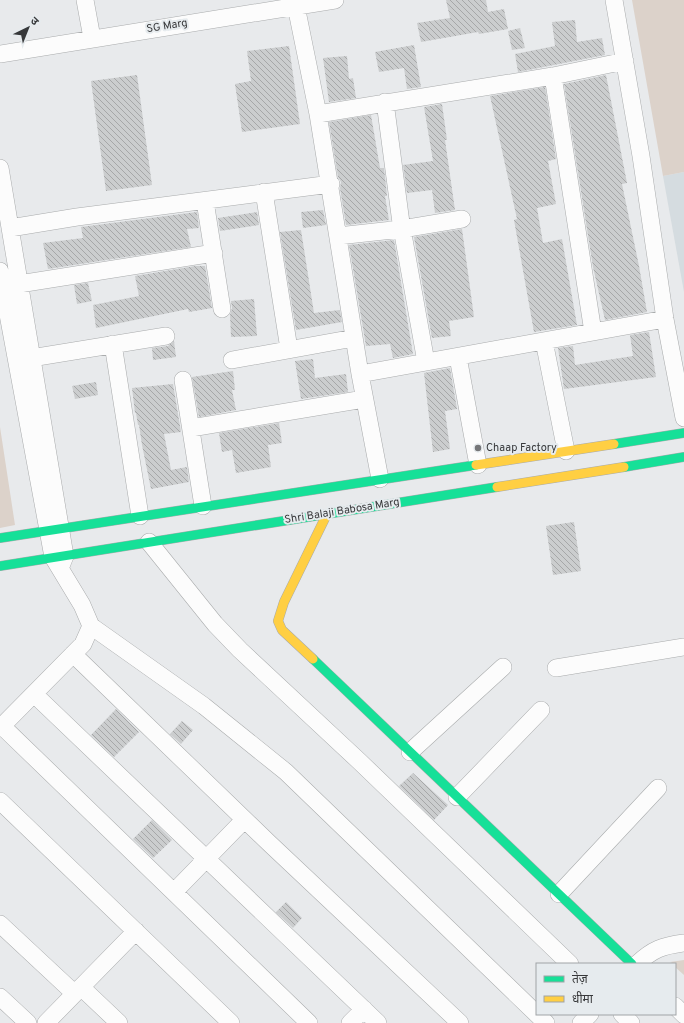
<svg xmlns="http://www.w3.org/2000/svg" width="684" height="1023" viewBox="0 0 684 1023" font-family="Overpass,'Noto Sans Devanagari',sans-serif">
	<defs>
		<pattern id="building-back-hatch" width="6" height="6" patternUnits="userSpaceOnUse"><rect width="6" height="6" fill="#cbcdce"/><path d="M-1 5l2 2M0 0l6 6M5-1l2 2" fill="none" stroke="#a6a7a8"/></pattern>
	</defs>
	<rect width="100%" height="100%" fill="#e8eaec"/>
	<path fill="#d5dce0" d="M684 172V292L663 176Z"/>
	<path fill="#dcd2ca" d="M632 0H684V172L663 176Z
		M0 427 15 525 0 528Z
		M684 960V975L675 967V964L670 962Z"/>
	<path fill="url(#building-back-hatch)" d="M446 0H486L488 12 504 9 508 29 479 34 478 32 421 42 417 23 450 18Z
		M575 20 577 42 602 38 605 55 518 72 515 54 555 46 552 22Z
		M520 28 525 48 512 50 508 31Z
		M414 45 421 87 407 89 404 68 379 72 375 52Z
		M289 46 300 124 242 132 235 84 251 81 247 51Z
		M347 56 349 79 353 78 356 98 329 102 323 58Z
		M137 75 152 185 106 191 91 81Z
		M606 75 627 183 622 184 639 266 647 312 605 320 593 267 564 84Z
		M545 87 556 159 548 161 556 204 537 208 543 243 562 239 577 325 534 332 514 220 517 219 490 96Z
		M442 104 447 140H445L455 210 435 213 432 190 407 193 403 165 433 161 424 107Z
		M371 115 380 168H384L387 196H385L389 220 346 225 340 188 341 182 338 177 329 122Z
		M323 210 326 225 303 228 301 212Z
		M197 212 199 228 187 229 191 247 48 269 43 243 83 238 81 227Z
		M257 212 259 225 220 231 218 218Z
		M462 229 474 317 449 321 451 336 432 338 414 237Z
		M301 230 314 313 340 310 342 322 296 330 280 232Z
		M394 240 413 354 393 358 390 344 366 346 349 245Z
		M195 266H205L212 308 189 312 188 309 96 328 93 305 139 296 135 276Z
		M88 283 92 301 77 304 74 285Z
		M254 299 257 336 231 337 230 315 232 308 231 301Z
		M649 332 656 377 564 389 558 348 573 346 575 365 633 356 630 335Z
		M174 341 176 357 153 360 152 348 168 346Z
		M313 359 315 378 346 374 348 392 301 399 295 361Z
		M450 368 457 409 445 411 450 449 433 452 424 373Z
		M233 371 235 390H232L236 410 199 417 192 377Z
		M96 382 98 395 75 399 72 386Z
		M173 384 181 432 164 434 171 470 187 467 189 482 151 489 142 445 139 425H138L136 413H135L132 388Z
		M279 423 282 443 268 445 271 467 236 473 232 450 222 452 219 433Z
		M574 522 581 571 553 575 546 526Z
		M116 709 139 732 114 757 91 735Z
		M182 721 193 730 181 744 170 734Z
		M413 773 448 805 434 820 399 786Z
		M152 820 172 840 153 858 133 839Z
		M286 902 302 918 293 928 276 912Z"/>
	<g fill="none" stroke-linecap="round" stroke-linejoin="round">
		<defs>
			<path id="street" d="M85 0 92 38
				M614 0 641 156 665 319 684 418
				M296 6 318 114 360 374 380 479
				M0 54 335 0
				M553 76 593 332
				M385 102 401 223 426 362
				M318 114 553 76 625 61
				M0 168 65 556 61 566
				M264 192 289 349
				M205 201 222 309
				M10 228 77 217 331 184
				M338 236 402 229 462 219
				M0 271 53 557 82 605 91 626 83 644 0 728
				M19 284 214 253
				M544 341 566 451
				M113 344 140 516
				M458 357 478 465
				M31 358 166 336
				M232 360 354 338
				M360 374 665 319
				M183 380 203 506
				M191 428 364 399
				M149 542 215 624 240 650 359 761 570 964
				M91 626 204 706 286 772 546 1023
				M73 654 269 843 460 1023
				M556 668 684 647
				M34 694 378 1023
				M2 726 309 1023
				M410 752 503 667
				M457 797 541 710
				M0 801 231 1023
				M174 892 244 820
				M559 894 658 788
				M0 924 74 993
				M637 964C653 949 662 946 684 943
				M81 987 119 1023
				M0 997 28 1023
				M675 1006 684 1015
				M622 1014 631 1023
				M46 1023 136 931
				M350 1023 364 1009
				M581 1023 590 1014"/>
			<path id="fast" d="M614 444 684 433
				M624 467 684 457
				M0 538 476 465
				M0 566 497 487
				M313 659 632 964"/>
			<path id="slow" d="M476 465 614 444
				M497 487 624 467
				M313 659 282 630 278 621 284 602 327 514"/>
		</defs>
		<use href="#street" stroke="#a9abac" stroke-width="18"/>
		<use href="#fast" stroke="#a9abac" stroke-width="10"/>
		<use href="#slow" stroke="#a9abac" stroke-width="10"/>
		<use href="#street" stroke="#fcfcfc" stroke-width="17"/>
		<use href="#fast" stroke="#16e098" stroke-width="9"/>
		<use href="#slow" stroke="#ffcf43" stroke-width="9"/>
	</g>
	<circle fill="#757678" stroke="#e6ebee" stroke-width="1.5" cx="478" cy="448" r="4"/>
	<g text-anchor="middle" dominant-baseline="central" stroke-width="4" stroke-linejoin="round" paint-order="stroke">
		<g font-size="11" fill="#37383a" stroke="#e6ebee">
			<text transform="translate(167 26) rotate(-9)">SG Marg</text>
			<text transform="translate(342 511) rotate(-9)">Shri Balaji Babosa Marg</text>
		</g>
		<g font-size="11" fill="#37383a" stroke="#e6ebee" text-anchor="start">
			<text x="486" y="448">Chaap Factory</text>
		</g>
	</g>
	<rect x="536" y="963" width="140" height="52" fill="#e6ebee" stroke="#a0a3a6"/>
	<rect x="544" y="976" width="20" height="6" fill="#16e098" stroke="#a0a3a6"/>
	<text x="572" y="983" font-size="12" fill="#37383a">तेज़</text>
	<rect x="544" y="996" width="20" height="6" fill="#ffcf43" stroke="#a0a3a6"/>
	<text x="572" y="1003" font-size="12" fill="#37383a">धीमा</text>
	<g transform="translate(28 28) rotate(43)" stroke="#e6ebee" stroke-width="3" paint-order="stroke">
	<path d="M0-3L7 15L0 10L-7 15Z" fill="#37383a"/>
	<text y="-6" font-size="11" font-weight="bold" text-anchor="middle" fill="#37383a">उ</text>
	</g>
</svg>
